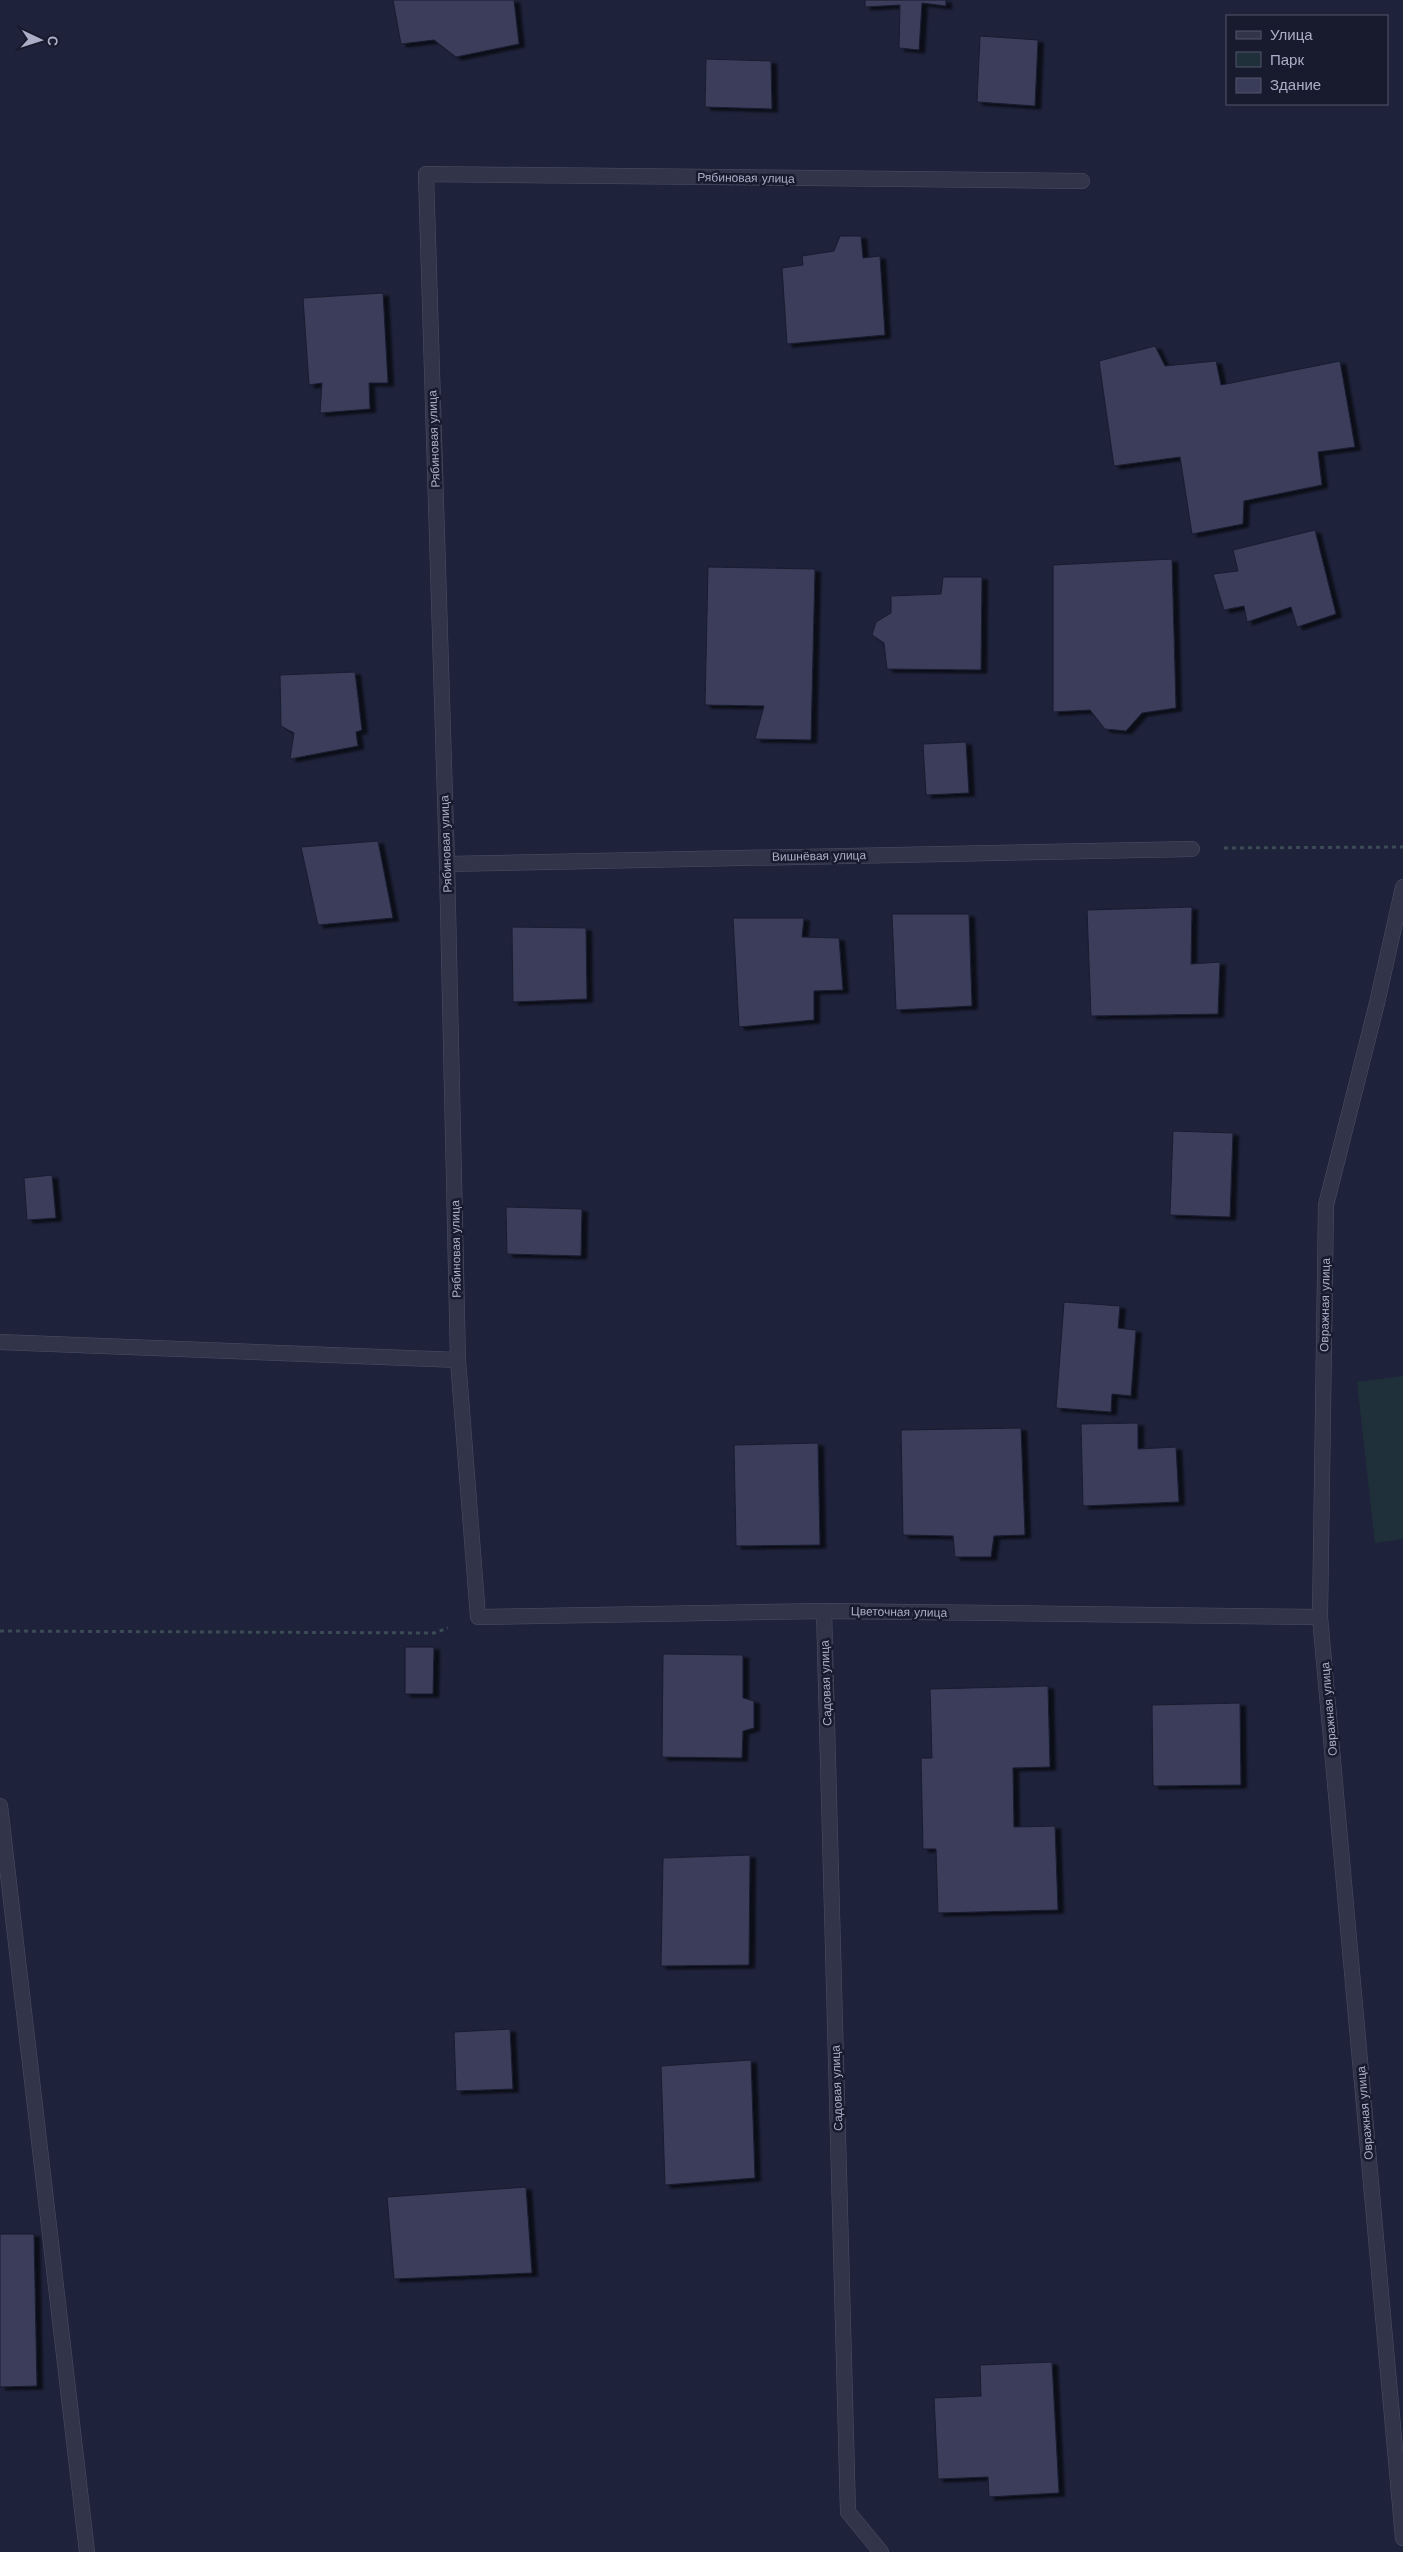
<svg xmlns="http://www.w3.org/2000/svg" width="1403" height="2552" viewBox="0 0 1403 2552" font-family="'Work Sans',sans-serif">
	<defs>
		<filter id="shadow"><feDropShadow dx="5.5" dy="3" stdDeviation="1" flood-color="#0009"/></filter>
	</defs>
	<rect width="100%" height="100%" fill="#1e223a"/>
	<path fill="#20303b" d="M1403 1376V1539L1375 1543 1357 1382Z"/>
	<path fill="#3a3d5a" stroke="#191c30" filter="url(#shadow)" d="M393 0H514L519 44 456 57 434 40 401 44Z
		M865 0H946V6L922 3 919 50 899 48 900 5 865 7Z
		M980 36 1038 40 1035 106 977 102Z
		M706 59 771 61 772 109 705 107Z
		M840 236H861L863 258 880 256 885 335 787 344 782 268 803 265 802 256 834 251Z
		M383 293 388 383H369L370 409 320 413 322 383 309 385 303 298Z
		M1155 346 1165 366 1216 361 1221 385 1340 361 1355 447 1318 452 1322 485 1244 501 1243 524 1192 534 1180 457 1114 466 1099 361Z
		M1315 530 1336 614 1297 627 1291 607 1247 622 1244 606 1224 610 1213 574 1238 571 1233 550Z
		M1172 559 1176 708 1142 713 1126 731 1105 729 1090 710 1053 712V565Z
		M708 567 815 569 811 740 755 739 764 706 705 705Z
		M943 577H982L981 670 887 669 884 643 872 635 876 622 891 613V596L941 594Z
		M355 672 362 730 356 732 358 746 290 759 294 733 281 726 280 675Z
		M966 742 969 793 926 795 923 744Z
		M378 841 393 918 318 925 301 847Z
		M1192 907 1191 964 1220 962 1218 1014 1091 1016 1087 910Z
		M892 914H969L972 1006 896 1010Z
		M733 918H804L802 937 839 938 843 990 814 991V1020L739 1027Z
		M512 927 586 928 587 999 513 1002Z
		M1173 1131 1233 1133 1230 1217 1170 1215Z
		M52 1175 56 1218 27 1220 24 1178Z
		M506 1207 582 1209 581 1256 507 1254Z
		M1064 1302 1120 1306 1118 1328 1136 1330 1131 1396 1112 1394 1111 1412 1056 1408Z
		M1138 1423V1449L1176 1447 1179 1502 1083 1506 1081 1424Z
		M1021 1428 1025 1535 994 1536 991 1557H955L953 1536 903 1535 901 1430Z
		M818 1443 820 1545 736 1546 734 1445Z
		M405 1647H434L433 1694H405Z
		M663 1654 743 1655V1698L754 1701V1728L743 1731 742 1758 662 1757Z
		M1048 1686 1050 1767 1013 1768 1014 1827 1055 1826 1058 1910 938 1913 936 1849H923L921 1758H932L930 1689Z
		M1240 1703 1241 1785 1153 1786 1152 1705Z
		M750 1855 749 1965 661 1966 663 1858Z
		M510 2029 513 2089 456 2091 454 2032Z
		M751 2060 755 2178 665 2185 661 2066Z
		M526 2187 532 2273 394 2279 387 2197Z
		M0 2234H34L37 2386 0 2387Z
		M1052 2362 1059 2493 989 2497 988 2477 938 2479 934 2398 981 2396 980 2365Z"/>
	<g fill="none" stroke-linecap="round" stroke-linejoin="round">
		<defs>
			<path id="street" d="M1082 181 426 174 447 864 458 1360 478 1617 824 1611 1320 1617
				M447 864 1192 849
				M1403 887 1377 1003 1326 1205 1320 1617 1403 2538
				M0 1342 458 1360
				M824 1611 848 2512 881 2552
				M0 1806 87 2552"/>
		</defs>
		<use href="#street" stroke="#4c4f65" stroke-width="16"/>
		<path stroke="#3b4b55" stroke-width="3" stroke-dasharray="4 4" stroke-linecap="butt" d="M1224 848 1403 847
			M0 1631 434 1633 448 1628"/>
		<use href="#street" stroke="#32354a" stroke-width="15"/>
	</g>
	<g text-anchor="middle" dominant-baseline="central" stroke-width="5" stroke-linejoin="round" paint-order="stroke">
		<g font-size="12" fill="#acaec7" stroke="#181a2e">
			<text transform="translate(746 178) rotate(1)">Рябиновая улица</text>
			<text transform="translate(434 439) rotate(-92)">Рябиновая улица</text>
			<text transform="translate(446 844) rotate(-92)">Рябиновая улица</text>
			<text transform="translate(819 856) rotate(-1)">Вишнёвая улица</text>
			<text transform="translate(456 1249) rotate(-91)">Рябиновая улица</text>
			<text transform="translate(1325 1305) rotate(-89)">Овражная улица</text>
			<text transform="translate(899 1612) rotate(1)">Цветочная улица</text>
			<text transform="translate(826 1683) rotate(-92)">Садовая улица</text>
			<text transform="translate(1329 1709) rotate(-95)">Овражная улица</text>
			<text transform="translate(837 2088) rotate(-92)">Садовая улица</text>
			<text transform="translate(1365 2113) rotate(-95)">Овражная улица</text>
		</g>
	</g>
	<rect x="1226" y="15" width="162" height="90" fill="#181a2e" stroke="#53556b"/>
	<rect x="1236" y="31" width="25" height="8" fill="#32354a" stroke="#53556b"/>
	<text x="1270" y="40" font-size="15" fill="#acaec7">Улица</text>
	<rect x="1236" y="52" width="25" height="15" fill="#20303b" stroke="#53556b"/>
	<text x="1270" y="65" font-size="15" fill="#acaec7">Парк</text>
	<rect x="1236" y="78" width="25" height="15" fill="#3a3d5a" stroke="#53556b"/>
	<text x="1270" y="90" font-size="15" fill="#acaec7">Здание</text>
	<g transform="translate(40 40) rotate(94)" stroke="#181a2e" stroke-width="4" paint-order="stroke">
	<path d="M0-4L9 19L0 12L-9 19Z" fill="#acaec7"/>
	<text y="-8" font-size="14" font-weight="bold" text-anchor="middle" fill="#acaec7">С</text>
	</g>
</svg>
